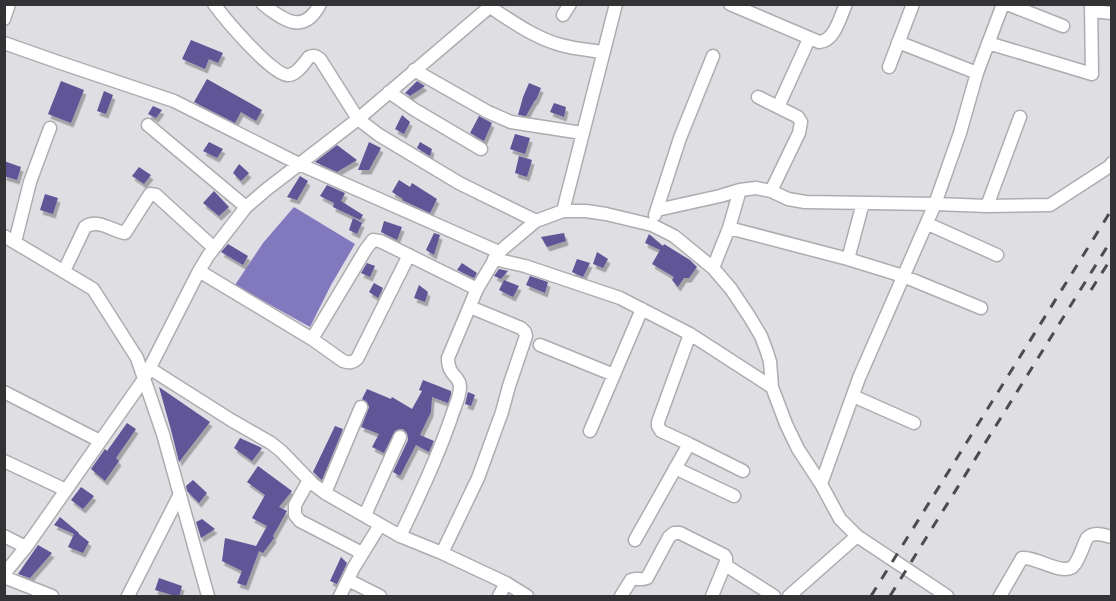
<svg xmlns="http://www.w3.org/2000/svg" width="1116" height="601" viewBox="0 0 1116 601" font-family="'DejaVu Sans',sans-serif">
	<defs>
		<filter id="shadow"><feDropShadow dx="2.5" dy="4.5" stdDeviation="0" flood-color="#0004"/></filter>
	</defs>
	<rect width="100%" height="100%" fill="#dedee3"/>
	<path fill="#8178be" d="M294 207 355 244 331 285 310 327 235 285 263 243Z"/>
	<path fill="#5e5497" filter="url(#shadow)" d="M191 40 223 53 218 63 209 59 205 69 182 59Z
		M207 79 262 110 256 121 241 112 235 123 194 102Z
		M61 81 84 90 71 123 48 114Z
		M417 81 425 86 410 96 405 93Z
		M529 83 541 88 536 100H535L526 116 518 115 523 97Z
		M104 91 113 95 106 114 97 111Z
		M554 103 566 107 564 117 550 112Z
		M153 106 162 110 156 118 148 114Z
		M402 115 410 122 404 134 395 129Z
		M479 116 492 123 484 141 470 133Z
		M515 134 530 138 525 154 510 149Z
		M209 142 223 149 217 158 203 151Z
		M369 142 381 148 369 170H358Z
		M420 142 432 149 430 156 417 148Z
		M337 145 357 160 337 172 315 162Z
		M519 156 532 160 527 177 515 173Z
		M4 161 21 167 17 180 4 176Z
		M239 164 249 173 241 181 233 173Z
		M139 167 151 175 144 184 132 176Z
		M300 176 308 181 297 200 287 197Z
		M399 180 410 187 412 183 437 199 430 213 402 200 403 199 392 192Z
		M327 185 345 193 341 201 363 215 360 220 333 207 334 203 320 196Z
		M214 191 229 207 219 216 203 203Z
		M45 194 58 198 53 214 40 210Z
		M353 218 362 223 357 234 349 230Z
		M384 221 402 227 397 240 381 232Z
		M434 233 440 235 434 255 426 250Z
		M564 233 566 241 547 247 541 237Z
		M649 234 663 246 664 244 690 260 697 267 689 278H684L678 287 672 280 674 277 652 264 660 250 645 243Z
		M228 244 248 256 243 265 221 252Z
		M597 252 608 259 603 268 593 264Z
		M577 259 590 263 583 277 572 272Z
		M367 263 375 266 370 277 361 273Z
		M462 263 477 273 474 278 457 270Z
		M499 269 508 271 501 279 494 276Z
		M530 276 548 282 545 293 526 285Z
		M504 280 519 286 513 297 499 290Z
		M374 283 383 288 378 298 369 292Z
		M419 285 428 292 425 302 414 298Z
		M423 380 451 391V394L448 403 432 397 431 412 420 435 434 441 432 445 429 452 416 445 400 476 393 472 408 440 407 433 403 429H399L395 431 384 453 372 447 379 434 361 427 369 407 367 402 362 399 367 389 391 399 392 397 412 409 422 391 419 390Z
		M159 387 210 422 179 462 171 430Z
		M468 392 475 395 471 406 465 404Z
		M127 423 136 429 116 458 119 461 105 481 91 469 105 449 107 451Z
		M335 426 343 429 322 480 313 472Z
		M240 438 262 448 252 461 234 448Z
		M258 466 292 491 279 507 287 511 273 536 274 538 263 553 259 551 246 586 237 583 242 571 222 561 225 538 256 546 267 526 252 518 265 495 247 482Z
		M193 480 207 493 199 503 187 491 186 486Z
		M81 487 94 496 83 509 71 500Z
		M60 517 79 533V534L89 542 83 553 68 547 74 534 54 525Z
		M202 519 215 529 201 538 196 522Z
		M38 545 52 553 30 578 18 574Z
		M341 557 347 563 337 584 330 581Z
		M159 578 182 586 179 597 155 590Z"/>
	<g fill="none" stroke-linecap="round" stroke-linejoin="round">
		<defs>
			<path id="minor" d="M214 4C224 18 273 76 288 75 297 75 304 63 309 57 314 55 316 56 320 59L358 119 379 135 459 183 536 221
				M263 4C284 21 304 35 320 4
				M730 4 819 42C835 41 840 17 846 4
				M1007 4 1063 26
				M490 7C513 22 535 38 561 45 575 49 590 50 603 52
				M1091 11 1112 13
				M563 15 570 4
				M4 19 9 4
				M898 42 977 73
				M4 43 58 62 174 101 299 164 499 252 536 221 563 211H586L606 214 652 225 674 236 713 268 731 289 749 316 761 336 767 352 770 362 772 387 786 424 798 449 821 484 840 519 857 536 947 596
				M988 43 1092 74 1091 4
				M889 67 913 4
				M414 70 488 112 511 122 582 133
				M389 92 415 110 481 149
				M758 97 798 117 801 122 799 133 771 191
				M778 107 809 39
				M148 125 246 207
				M987 206 1020 117
				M657 210 720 196 740 190 756 188 771 191 788 199 805 202 935 204 987 206 1050 205 1110 166 1112 163
				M563 211 616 4
				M655 215 680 138 713 56
				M928 224 997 255
				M729 228 848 259 903 276 981 308
				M4 236 93 289 137 358 163 434 208 596
				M15 242 30 182 50 128
				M494 259 525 266 620 298 690 334 772 387
				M848 259 863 203
				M713 268 729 228 740 190
				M64 271 85 227C98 218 112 231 125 233L150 194 156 195 214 248
				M199 271 312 339 343 361C349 363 352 363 357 359L409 255
				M312 339 366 249 373 240 380 241 477 289
				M540 345 614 375
				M149 368 231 420 271 443 281 451 313 484 325 493 400 536 442 553 506 583 527 596
				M4 392 100 441
				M853 396 914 423
				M590 431 642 309
				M689 444 743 471
				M4 461 66 490
				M675 468 734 496
				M309 480 295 505V515L300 521 362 553
				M821 484 859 378 935 204 960 133 977 73 1003 4
				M325 493 361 407
				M365 515 400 437
				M4 536 26 547
				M400 536C419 497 437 459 451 418 454 408 460 397 460 387 460 375 448 377 448 358L477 289 499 252
				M635 540 689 444 661 431 658 426V422L690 334
				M442 553 478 478 502 412 509 386 526 336 525 332 521 328 470 307
				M725 565 774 596
				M4 574 26 547 144 379 199 271 208 256 246 207 267 189 358 119 493 4
				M4 577 52 596
				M348 580 380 596
				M128 596 180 494
				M340 596 354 567 380 525
				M499 596 506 583
				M621 596 631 580C636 577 641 581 647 578L669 537 674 533H680L724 555 726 558V562L712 596
				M789 596 857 536
				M1000 596 1022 558C1037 556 1066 579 1075 564 1080 557 1083 546 1087 538 1094 531 1103 535 1112 537"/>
		</defs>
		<use href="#minor" stroke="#adadb1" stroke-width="15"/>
		<use href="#minor" stroke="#fff" stroke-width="12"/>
		<path stroke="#4c4c4f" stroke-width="3" stroke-dasharray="10 10" stroke-linecap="butt" d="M1091 290 1112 257
			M871 596 1112 209
			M890 596 1112 239"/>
	</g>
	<rect width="1116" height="601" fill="none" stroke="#333335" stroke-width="12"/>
</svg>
